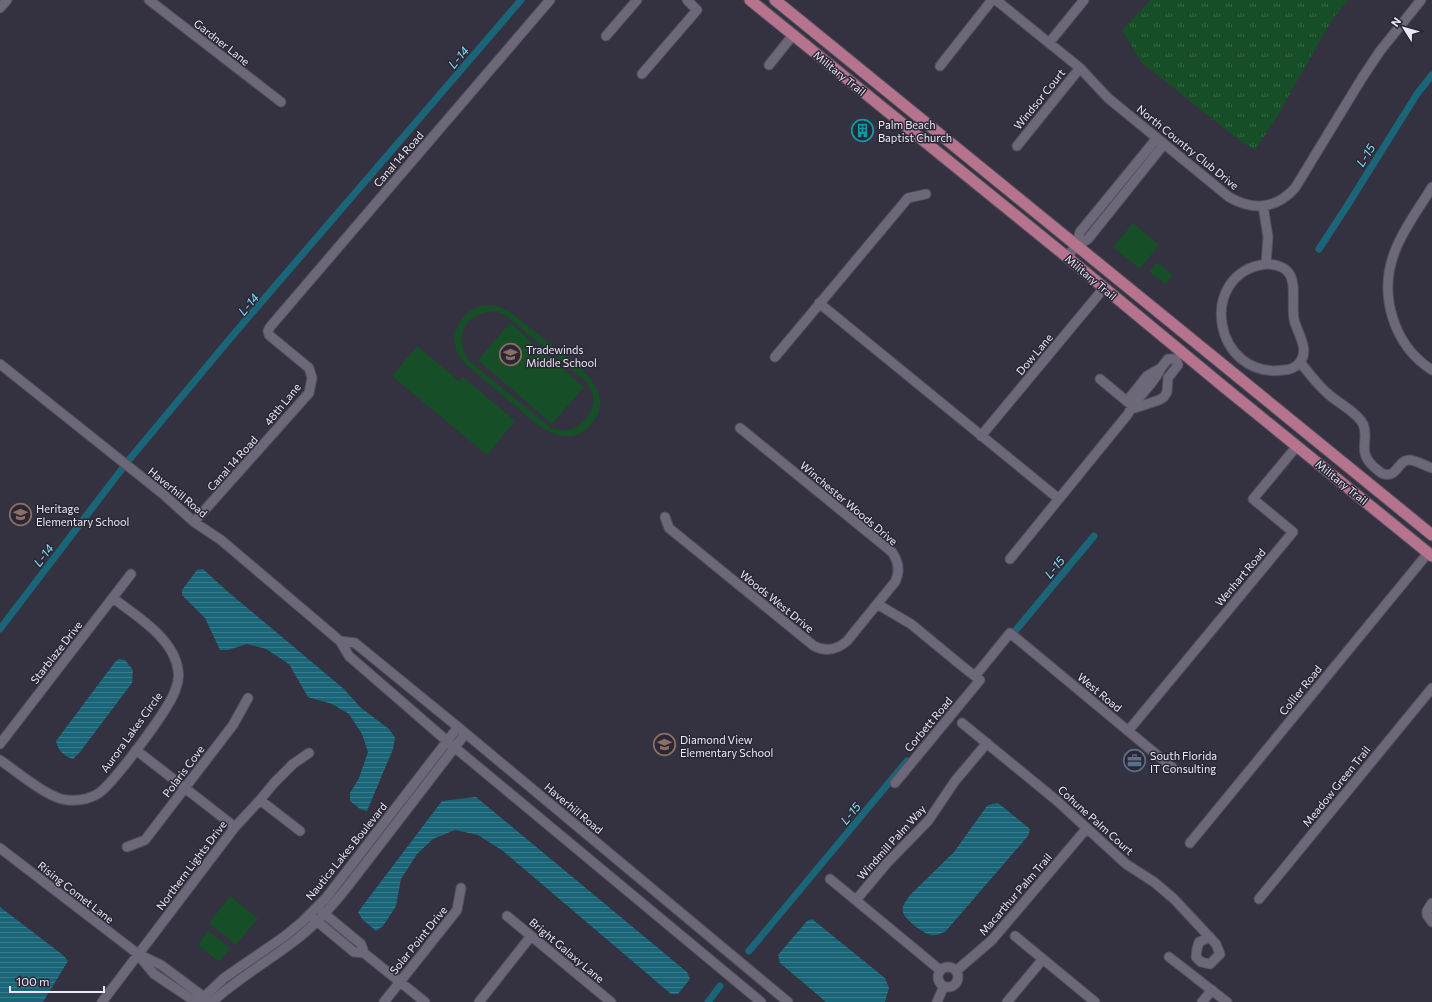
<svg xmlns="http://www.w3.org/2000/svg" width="1432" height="1002" viewBox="0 0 1432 1002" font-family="Commissioner,sans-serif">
	<defs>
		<pattern id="grass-tufts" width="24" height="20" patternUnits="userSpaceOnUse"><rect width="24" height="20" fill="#164e27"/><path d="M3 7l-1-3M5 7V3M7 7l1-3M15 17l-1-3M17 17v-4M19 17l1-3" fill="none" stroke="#386847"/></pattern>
		<pattern id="water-rules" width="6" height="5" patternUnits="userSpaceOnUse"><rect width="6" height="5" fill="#1a6678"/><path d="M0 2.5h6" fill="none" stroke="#3b7c8c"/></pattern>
	</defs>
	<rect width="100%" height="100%" fill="#343140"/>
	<path fill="url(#grass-tufts)" d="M1151 0H1348L1331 21 1277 117 1255 150 1240 141 1141 62 1122 30Z"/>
	<path fill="#164e27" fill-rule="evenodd" d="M1133 223 1159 245 1140 269 1113 247Z
		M1157 262 1173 275 1166 284 1149 272Z
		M494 305 508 310 584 371C590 378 596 385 599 395 605 415 585 439 564 436 555 435 547 431 539 426L464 363C461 359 459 355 457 352 449 333 462 311 481 306 485 305 490 305 494 305ZM495 311 505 315 588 383C589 387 592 391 593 395 596 412 581 430 564 430 560 430 555 428 551 428L468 360C453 334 466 313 495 311Z
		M510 323 584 387 552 424 478 360Z
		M417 346 459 381 463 377 515 421 487 455 392 376Z
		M230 896 258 919 236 945 209 923Z
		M208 931 230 948 219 962 198 945Z"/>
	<path fill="url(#water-rules)" d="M203 569 227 591 344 689 360 707 389 729 395 738 393 749 367 811 360 809 350 801V793L359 778 368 752 362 734 349 714 332 704 308 697 289 664 266 649 247 644 228 650H220L205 618 182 595V590L197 570Z
		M119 659 125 660 133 670 132 683 80 752 73 759C64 756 58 751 56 741L115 662Z
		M476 797 687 972 690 979 678 994H671L503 851 478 835 455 830 433 839 417 854 401 879 396 906 383 926 376 931 362 919 358 912 442 801Z
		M998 803 1030 829 1028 836 945 932C941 933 936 936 932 935 925 935 904 919 903 912 901 906 907 900 910 895L954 852 987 806 992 804Z
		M0 907 63 955 68 961 43 1002H0Z
		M812 919 885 978 889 988 885 1002H826L780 963 778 955 807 921Z"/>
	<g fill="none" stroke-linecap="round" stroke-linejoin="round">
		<path stroke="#1a6678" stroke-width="7" d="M1319 249 1347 206 1417 94 1432 75
			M0 629 128 461 233 335 521 0
			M1016 630 1094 536
			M749 951 907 761
			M708 1002 720 986"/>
		<defs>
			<path id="minor" d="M149 0 281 102
				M996 0 1080 68 1108 98 1229 197C1253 211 1276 209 1295 188L1362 78 1380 51 1421 0
				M0 8 7 0
				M606 36 637 0
				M1049 43 1084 0
				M769 65 793 35
				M940 66 992 0
				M642 74 697 10 687 0
				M1017 146 1080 68
				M1432 187C1420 207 1403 229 1395 251 1378 294 1393 345 1432 370
				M1263 206 1268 237 1266 264
				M1076 246 1088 239 1164 144
				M1067 257 1076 246 1080 232 1157 138
				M1266 264C1304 265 1290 296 1294 319 1297 333 1310 349 1300 362 1296 367 1290 370 1284 370 1213 380 1196 273 1266 264Z
				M819 303 1059 499
				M775 357 908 198 926 194
				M1300 362C1308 372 1316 383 1326 392 1336 402 1357 412 1363 424 1370 439 1356 451 1374 467 1377 469 1380 473 1384 474 1397 478 1398 460 1409 460 1416 460 1425 466 1432 468
				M0 364 163 494 194 522 221 540 340 641 349 656 447 741 761 1002
				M1100 379 1135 408 1159 400 1164 397 1167 392 1168 378 1178 365 1176 359
				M1127 401 1147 376 1161 368 1168 359H1176
				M981 436 1104 288
				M665 517 669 528 814 646C826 652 837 650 847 641L895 582C900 572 899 562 892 552L740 428
				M194 522 309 393 312 378 309 368 269 335 268 331 270 327 550 0
				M1010 559 1128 414C1136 397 1154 385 1161 368
				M877 604 911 624 962 666 980 680 895 783
				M340 641 355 643 458 727 788 1002
				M975 676 1010 633 1174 769
				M962 723 1056 800 1126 864 1154 882 1174 899 1216 944 1220 954 1210 964 1201 962 1196 957 1197 949 1199 942 1210 937
				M1128 731 1293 532 1253 499 1297 446
				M0 744 131 574
				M136 750 235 827
				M0 760C16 771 49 799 67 800 78 801 90 799 99 793 115 781 171 707 176 688 178 683 179 675 178 670 174 638 136 616 113 598
				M260 800 300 831
				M1190 843 1428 553
				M127 847 145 840 233 725 248 698
				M0 848 138 954 161 965 208 1000
				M830 879 940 970
				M1259 899 1432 688
				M856 900 887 863 928 821 955 781 987 743
				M1432 903 1427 911V915L1432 922
				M321 911 361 944 364 953 425 1002
				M507 916 611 1002
				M313 918 354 952 364 953
				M1015 936 1095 1002
				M140 957 154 974 196 1002
				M1169 957 1227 1002
				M938 977a10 10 0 1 1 20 0a10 10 0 1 1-20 0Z
				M956 971 992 940 1087 828
				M102 1002 235 827 260 800 274 783 293 764 309 753
				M199 1002 224 978 285 936 302 922 326 898 458 727
				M212 1002C238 978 269 961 297 939 316 924 333 905 348 886L465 734
				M384 1002 457 910 461 888
				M479 1002 531 936
				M937 1002 944 986
				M1007 1002 1043 959
				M1202 1002 1212 990"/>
			<path id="major" d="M750 0 1067 257 1224 387 1432 556
				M775 0 1432 535"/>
		</defs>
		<use href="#minor" stroke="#524f5c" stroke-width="11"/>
		<use href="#major" stroke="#524f5c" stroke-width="13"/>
		<use href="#minor" stroke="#6c6879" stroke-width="9"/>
		<use href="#major" stroke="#b6738d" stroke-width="11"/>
	</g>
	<defs>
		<symbol id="building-ring" viewBox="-11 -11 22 22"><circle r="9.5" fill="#2a2736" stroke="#0f9aa8" stroke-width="1.5"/><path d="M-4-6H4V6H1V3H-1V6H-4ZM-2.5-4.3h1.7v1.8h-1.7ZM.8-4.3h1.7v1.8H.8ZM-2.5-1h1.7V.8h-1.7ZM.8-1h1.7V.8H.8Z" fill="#0f9aa8"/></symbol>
		<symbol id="school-ring" viewBox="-11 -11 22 22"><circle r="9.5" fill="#2a2736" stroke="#8d6e63" stroke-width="1.5"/><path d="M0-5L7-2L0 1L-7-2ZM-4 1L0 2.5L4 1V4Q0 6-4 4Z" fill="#8d6e63"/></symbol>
		<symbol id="office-ring" viewBox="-11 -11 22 22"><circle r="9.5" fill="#2a2736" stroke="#5c6f8a" stroke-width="1.5"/><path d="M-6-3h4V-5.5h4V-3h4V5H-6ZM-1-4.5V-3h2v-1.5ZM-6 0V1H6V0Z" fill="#5c6f8a"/></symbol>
	</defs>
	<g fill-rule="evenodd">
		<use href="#building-ring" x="850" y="118" width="25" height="25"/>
		<use href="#school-ring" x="498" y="342" width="25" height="25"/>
		<use href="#school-ring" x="8" y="502" width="25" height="25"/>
		<use href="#school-ring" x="652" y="732" width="25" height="25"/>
		<use href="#office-ring" x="1122" y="748" width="25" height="25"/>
	</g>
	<g text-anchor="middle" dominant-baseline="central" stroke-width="3" stroke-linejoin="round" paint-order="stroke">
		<g font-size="11" fill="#eae8f2" stroke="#2a2736">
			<text transform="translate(222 42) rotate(38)">Gardner Lane</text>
			<text transform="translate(840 73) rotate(39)">Military Trail</text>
			<text transform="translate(1039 99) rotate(-51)">Windsor Court</text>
			<text transform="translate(1188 147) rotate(39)">North Country Club Drive</text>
			<text transform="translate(398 159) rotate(-49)">Canal 14 Road</text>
			<text transform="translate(1091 277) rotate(40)">Military Trail</text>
			<text transform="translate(1034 354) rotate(-50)">Dow Lane</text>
			<text transform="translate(282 404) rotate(-51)">48th Lane</text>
			<text transform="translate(232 463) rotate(-48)">Canal 14 Road</text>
			<text transform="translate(1342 482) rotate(39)">Military Trail</text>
			<text transform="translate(178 492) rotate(39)">Haverhill Road</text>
			<text transform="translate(849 503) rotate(40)">Winchester Woods Drive</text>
			<text transform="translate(1240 577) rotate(-50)">Wenhart Road</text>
			<text transform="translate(777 601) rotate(39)">Woods West Drive</text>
			<text transform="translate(56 652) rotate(-52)">Starblaze Drive</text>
			<text transform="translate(1300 690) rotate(-51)">Collier Road</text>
			<text transform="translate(1100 692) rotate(40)">West Road</text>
			<text transform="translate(928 724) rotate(-50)">Corbett Road</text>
			<text transform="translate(131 732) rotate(-54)">Aurora Lakes Circle</text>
			<text transform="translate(183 771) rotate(-53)">Polaris Cove</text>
			<text transform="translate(1336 786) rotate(-51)">Meadow Green Trail</text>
			<text transform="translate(574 808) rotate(40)">Haverhill Road</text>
			<text transform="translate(1096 820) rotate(42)">Cohune Palm Court</text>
			<text transform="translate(891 842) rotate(-48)">Windmill Palm Way</text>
			<text transform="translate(346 851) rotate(-51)">Nautica Lakes Boulevard</text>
			<text transform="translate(191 865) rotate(-53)">Northern Lights Drive</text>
			<text transform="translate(76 892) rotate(38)">Rising Comet Lane</text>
			<text transform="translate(1015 894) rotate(-49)">Macarthur Palm Trail</text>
			<text transform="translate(418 940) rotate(-51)">Solar Point Drive</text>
			<text transform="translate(567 950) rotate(40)">Bright Galaxy Lane</text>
		</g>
		<g font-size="11" fill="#eae8f2" stroke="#2a2736" text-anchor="start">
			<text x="878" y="124">Palm Beach<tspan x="878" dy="13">Baptist Church</tspan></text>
			<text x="526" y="349">Tradewinds<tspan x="526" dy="13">Middle School</tspan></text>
			<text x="36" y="508">Heritage<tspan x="36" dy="13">Elementary School</tspan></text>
			<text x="680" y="739">Diamond View<tspan x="680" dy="13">Elementary School</tspan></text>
			<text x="1150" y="755">South Florida<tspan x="1150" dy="13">IT Consulting</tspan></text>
		</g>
		<g font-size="12" font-style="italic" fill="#84e0f9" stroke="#2a2736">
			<text transform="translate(458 57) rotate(-50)">L-14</text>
			<text transform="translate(1365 155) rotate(-58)">L-15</text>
			<text transform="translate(248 304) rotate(-50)">L-14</text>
			<text transform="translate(43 555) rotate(-53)">L-14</text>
			<text transform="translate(1054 567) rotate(-50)">L-15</text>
			<text transform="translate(850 813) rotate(-50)">L-15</text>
		</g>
	</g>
	<g transform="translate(1404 28) rotate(307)" stroke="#2a2736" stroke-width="3" paint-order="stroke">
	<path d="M0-3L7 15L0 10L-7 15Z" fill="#eae8f2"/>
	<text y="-6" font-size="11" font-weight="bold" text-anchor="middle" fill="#eae8f2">N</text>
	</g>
	<path d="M10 986v6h94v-6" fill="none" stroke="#eae8f2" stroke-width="2"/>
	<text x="16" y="986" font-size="12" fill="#eae8f2" stroke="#2a2736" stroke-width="3" paint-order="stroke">100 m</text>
</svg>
